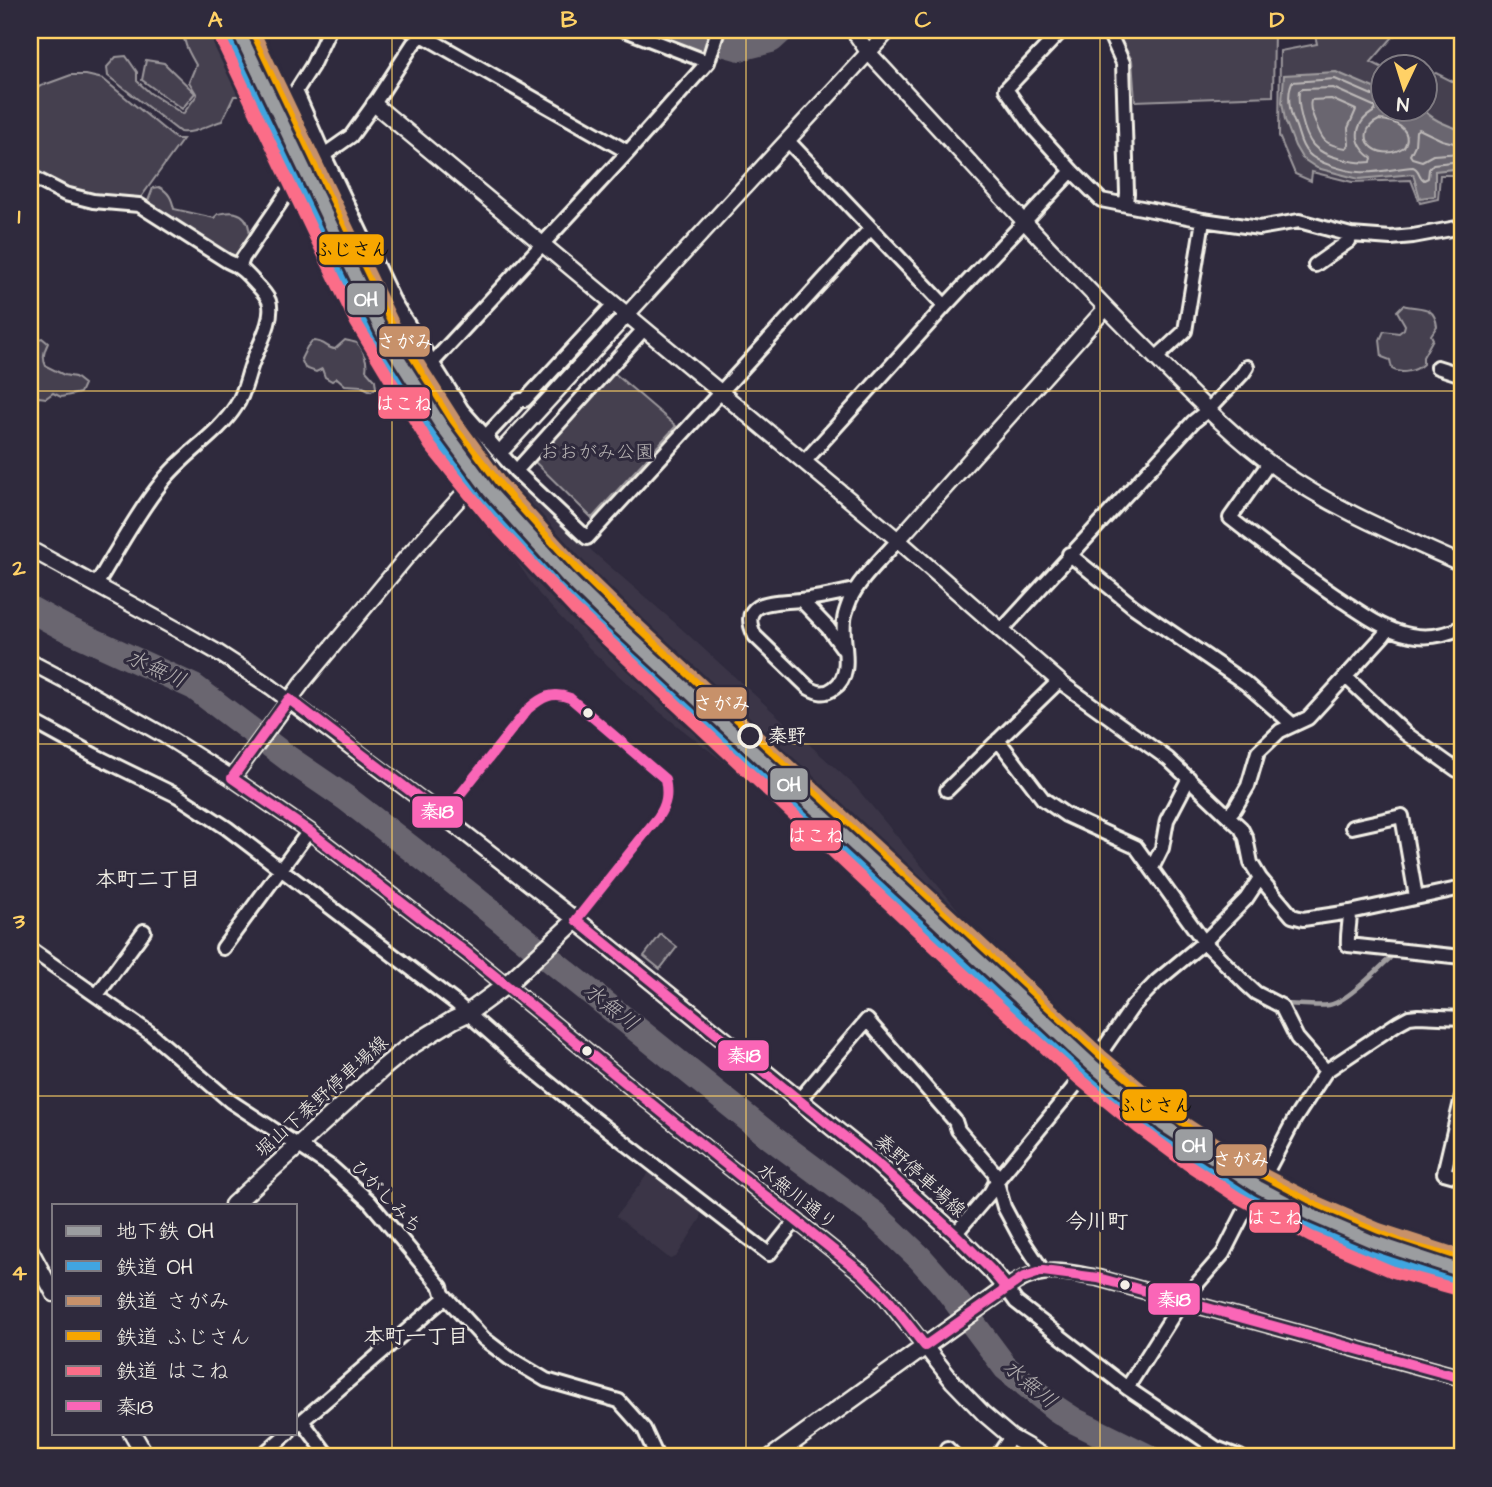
<svg xmlns="http://www.w3.org/2000/svg" width="1492" height="1487" viewBox="0 0 1492 1487" font-family="'Architects Daughter','Klee One',sans-serif">
	<rect width="100%" height="100%" fill="#2f2a3d"/>
	<filter id="ink" filterUnits="userSpaceOnUse"><feTurbulence type="fractalNoise" baseFrequency=".0143" numOctaves="2"/><feDisplacementMap in="SourceGraphic" scale="14" xChannelSelector="R" yChannelSelector="G"/><feConvolveMatrix kernelMatrix="1 2 1 2 8 2 1 2 1" color-interpolation-filters="sRGB"/></filter>
	<g filter="url(#ink)">
		<path fill="#3b3647" d="M229 30H258L386 303 461 421 516 479 593 552 674 622 855 786 980 936 1028 982 1095 1049 1218 1147 1284 1183 1375 1225 1440 1251 1462 1256V1277L1432 1270 1361 1243 1274 1205 1199 1156 1145 1118 1085 1067 978 970 799 821 651 705 593 652 539 594 417 417 323 245 289 160 243 55Z
			M650 1171 700 1210 701 1218 676 1257 670 1259 616 1216Z"/>
		<path fill="#454050" stroke="#9c989c" stroke-width="2" d="M184 30H214L227 44 250 75 251 92 246 96H234L222 121C207 125 195 134 180 132L108 76 107 67 116 57 126 56 137 72V81L150 93 183 114 197 95 189 82 196 65C190 54 182 42 184 30Z
			M1115 30H1274L1273 96 1135 101 1132 60Z
			M1314 30H1399L1371 62 1383 68 1384 108H1426V76L1436 73 1462 86V175H1440L1438 199 1420 203 1411 180 1352 182 1312 172 1311 181 1295 174 1279 136 1280 51 1317 44Z
			M146 60 164 63 195 93 182 109 142 80Z
			M71 75H86L103 79 176 139H183L139 200 99 197 73 192 30 171V90Z
			M159 187C169 192 172 199 174 209L214 218 218 214C224 213 231 211 236 213 252 217 253 241 243 252 240 254 236 256 233 258L151 208 148 201 153 188Z
			M1403 305C1418 310 1434 303 1437 326L1431 335 1433 339 1423 357V364C1416 371 1401 375 1392 369L1390 360 1382 357 1380 340 1384 331 1399 333 1404 329 1405 325 1397 311Z
			M42 338 48 343C44 351 42 358 46 366L64 375 75 377 84 384 80 393 61 397 53 393 46 398 39 397 30 404V342Z
			M345 340C349 341 354 342 357 343 363 348 368 362 366 370L375 380 376 388 371 391 361 386 345 385 337 378 332 381 325 377 322 369 316 372 305 368 301 359 307 347 312 341C326 341 327 349 335 349Z
			M613 372 676 426 592 518 534 461Z
			M661 934 677 947 660 969 644 956Z
			M1059 1043 1085 1067 1073 1083 1052 1065 1056 1048Z"/>
		<path fill="#6a6670" stroke="#a19ea0" stroke-width="2" d="M1336 72 1383 92 1384 108 1423 109C1432 120 1448 126 1462 130V168L1435 171V196L1420 198 1413 174 1359 179 1317 168 1302 158 1295 146 1285 120 1282 102 1284 75Z"/>
		<g fill="none" stroke-linecap="round" stroke-linejoin="round">
			<path stroke="#bdb9b8" stroke-width="2" d="M1333 88 1376 107 1375 111C1353 123 1352 143 1372 158L1371 162C1356 164 1323 157 1313 145 1304 134 1297 105 1299 91L1302 89Z
				M1384 98H1379L1335 79 1292 82C1287 94 1289 111 1295 124 1299 133 1300 146 1308 153 1317 163 1345 171 1359 172 1374 174 1397 168 1413 167 1420 169 1418 177 1424 180L1428 178 1429 169 1433 164 1462 161
				M1331 99 1356 110 1348 128 1349 145 1346 148C1325 145 1322 141 1315 121 1312 113 1309 108 1311 100Z
				M1379 120C1394 120 1414 130 1404 147 1377 165 1350 134 1379 120Z
				M1462 145 1442 140 1419 129 1416 131 1415 145 1410 155 1412 158 1422 161 1433 155 1462 153"/>
			<path stroke="#a19ea0" stroke-width="4.5" d="M1043 790 1063 806 1087 817
				M1184 901 1198 923
				M1284 1004C1296 1004 1318 1007 1329 1005 1346 1002 1376 971 1390 958"/>
			<path stroke="#6a6670" stroke-width="26" d="M676 30 740 48 771 40 782 30
				M30 609 63 627 194 687 289 759 346 798 444 874 772 1138 874 1214 920 1258 944 1285 1006 1368 1055 1408 1075 1421 1148 1457"/>
			<path stroke="#4d4857" stroke-width="14" stroke-dasharray="14 7" stroke-linecap="butt" d="M466 491 505 447"/>
			<defs>
				<path id="minor" d="M329 30 312 66 296 91 324 155 394 302 462 410 516 471 587 538 871 228
					M410 30 422 35 628 152
					M625 30 708 62
					M1062 30 1006 89 1034 129 1072 171 1101 200 1203 220 1259 228 1299 221 1351 235 1391 238 1413 236 1462 227
					M1108 30 1123 63 1127 193 1126 204
					M788 141 945 306
					M30 176 65 194 93 201 139 205 227 261C240 266 247 274 256 284 261 289 266 294 269 301 275 318 259 345 253 361 247 376 245 393 236 406 217 436 183 454 162 482 137 513 117 551 96 585
					M1315 265 1349 241 1351 235
					M240 266 243 258 291 187 294 178 324 155 351 136 374 104 413 44 422 35 423 30
					M1156 358 1185 331 1203 220
					M432 363 628 152 708 62 718 30
					M1437 367 1462 375
					M486 436 520 400H525L614 304
					M804 462 945 306 1072 171
					M1269 463 1230 518C1267 547 1304 575 1343 601 1365 615 1384 630 1410 635 1429 639 1446 635 1462 627
					M516 471 644 329
					M1069 554 1134 607 1245 683 1292 724
					M854 590C837 594 819 598 800 600 778 603 736 598 755 636L809 688C818 693 825 695 834 688 855 674 841 641 844 621 844 614 848 606 850 600 859 579 883 558 898 540
					M801 600 828 628 844 650
					M1001 631 1193 422 1208 410 1243 373 1247 367
					M1346 677 1405 733 1457 770 1462 762
					M30 720 94 755 178 796 227 828 456 1003 517 1057 580 1108 769 1254 796 1220
					M998 740 1043 799 1066 815 1136 847 1204 942 1245 983 1256 993 1281 1006 1297 1038 1326 1071
					M947 790 1059 681 1168 759 1228 816 1241 828 1246 838 1251 863 1260 878 1292 916 1303 919 1350 912 1462 888
					M1228 816 1235 808 1248 786 1258 752 1280 731 1308 718 1383 636 1388 629
					M1352 827 1402 816 1416 897
					M1152 868 1162 848 1167 820 1189 778
					M1350 912C1350 924 1347 934 1348 945L1462 957
					M223 948 309 831
					M30 949 150 1033 230 1101 331 1167 369 1201 441 1287 443 1294 484 1339 509 1358 531 1371 546 1380 619 1401 644 1429 657 1457
					M97 995 144 931
					M1081 1078 1191 1158 1250 1198
					M1462 1097 1444 1173 1462 1178
					M799 1100 867 1020 955 1121 958 1130 994 1172 1004 1207 1019 1235 1043 1271
					M1265 1175 1294 1120 1326 1071 1398 1023 1409 1017 1418 1016 1462 1018
					M955 1234 990 1193 996 1182 1092 1065 1133 1006 1157 981 1204 942 1246 899 1260 878
					M1006 1288 1016 1302 1127 1388 1216 1448 1240 1457
					M1127 1388 1182 1301 1223 1254 1254 1193
					M302 1421 329 1457
					M296 1426 446 1297
					M947 1448 956 1457
					M260 1457 288 1433
					M997 1457 1011 1437"/>
				<path id="tertiary" d="M853 30 868 52C961 151 1050 253 1147 349 1189 391 1230 435 1279 470 1335 510 1400 536 1462 564
					M374 104 898 540 1059 681
					M505 447 889 30
					M898 540 1106 308
					M30 549 180 631 217 652 271 687 443 816 576 920
					M30 662 89 693 165 736 232 778 309 831 469 955 719 1159 863 1274 886 1297 953 1382 984 1414 1011 1437 1046 1457
					M232 778 303 682 405 559 466 491
					M30 1249 54 1294
					M1006 1288C1042 1265 1058 1271 1098 1278L1462 1378"/>
				<path id="secondary" d="M233 1205 384 1067 406 1049 453 1020 468 1013 506 985 576 920 873 1160 955 1234 991 1270 1006 1288 772 1457
					M132 1433 146 1457"/>
			</defs>
			<use href="#minor" stroke="#f4f1e8" stroke-width="18"/>
			<use href="#tertiary" stroke="#f4f1e8" stroke-width="19"/>
			<use href="#secondary" stroke="#f4f1e8" stroke-width="21"/>
			<use href="#minor" stroke="#2f2a3d" stroke-width="12"/>
			<use href="#tertiary" stroke="#2f2a3d" stroke-width="14"/>
			<use href="#secondary" stroke="#2f2a3d" stroke-width="16"/>
			<defs>
				<path id="bus-1" d="M1006 1288 991 1270 955 1234 873 1160 576 920 658 817C667 804 668 794 665 779L570 698C552 691 542 697 528 709L443 816 289 699 232 778 309 831 469 955 719 1159 863 1274 886 1297 925 1346 1022 1278 1043 1271 1098 1278 1462 1378"/>
			</defs>
			<use href="#bus-1" stroke="#2f2a3d" stroke-width="16"/>
			<use href="#bus-1" stroke="#fa66b7" stroke-width="10"/>
			<defs>
				<path id="rail-1" d="M225 36 370 339 430 434 478 499 558 587 599 627 1082 1075 1155 1137 1251 1199 1308 1229 1369 1255 1458 1284"/>
				<path id="rail-2" d="M253 30 394 325 454 419 500 482 578 568 618 607 1101 1055 1171 1114 1265 1175 1319 1203 1379 1229 1462 1256"/>
				<path id="rail-3" d="M247 30 381 311 454 431 511 502 594 590 993 963 1097 1057 1157 1107 1202 1141 1252 1174 1324 1212 1404 1246 1462 1262"/>
				<path id="rail-4" d="M222 42 356 323 430 446 491 521 574 609 974 984 1078 1078 1140 1129 1187 1164 1237 1197 1311 1237 1393 1272 1455 1289"/>
			</defs>
			<use href="#rail-1" stroke="#2f2a3d" stroke-width="18"/>
			<use href="#rail-2" stroke="#2f2a3d" stroke-width="18"/>
			<use href="#rail-3" stroke="#2f2a3d" stroke-width="18"/>
			<use href="#rail-4" stroke="#2f2a3d" stroke-width="18"/>
			<use href="#rail-1" stroke="#41a5e0" stroke-width="12"/>
			<use href="#rail-2" stroke="#c7916a" stroke-width="12"/>
			<use href="#rail-3" stroke="#f7a600" stroke-width="12"/>
			<use href="#rail-4" stroke="#fb6d88" stroke-width="12"/>
			<defs>
				<path id="metro-1" d="M238 30 382 332 442 427 489 491 568 578 608 617 1092 1065 1163 1125 1258 1187 1313 1216 1374 1242 1462 1271"/>
			</defs>
			<use href="#metro-1" stroke="#2f2a3d" stroke-width="18"/>
			<use href="#metro-1" stroke="#9b9da0" stroke-width="12"/>
		</g>
	</g>
	<path fill="none" stroke="#ffd166" stroke-width="2" stroke-opacity="0.55" d="M392 30V1457M746 30V1457M1100 30V1457M30 391H1462M30 744H1462M30 1096H1462"/>
	<g fill="#f4f1e8" stroke="#2f2a3d" stroke-width="2.5">
		<circle cx="588" cy="713" r="6"/>
		<circle cx="587" cy="1051" r="6"/>
		<circle cx="1125" cy="1285" r="6"/>
	</g>
	<circle fill="#2f2a3d" stroke="#f4f1e8" stroke-width="3.5" cx="750" cy="736" r="11"/>
	<g text-anchor="middle" dominant-baseline="central" stroke-width="6" stroke-linejoin="round" paint-order="stroke">
		<g font-size="19" fill="#b7b3b3" stroke="#2f2a3d">
			<text x="597" y="452">おおがみ公園</text>
		</g>
		<g font-size="19" font-weight="bold" fill="#f4f1e8" stroke="#2f2a3d" text-anchor="start">
			<text x="768" y="736">秦野</text>
		</g>
		<g font-size="19" fill="#f4f1e8" stroke="#2f2a3d">
			<text transform="translate(322 1097) rotate(-42)">堀山下秦野停車場線</text>
			<text transform="translate(920 1176) rotate(42)">秦野停車場線</text>
			<text transform="translate(386 1197) rotate(46)">ひがしみち</text>
			<text transform="translate(797 1197) rotate(38)">水無川通り</text>
		</g>
		<g font-size="21" font-style="italic" fill="#b6b2b2" stroke="#2f2a3d">
			<text transform="translate(156 669) rotate(25)">水無川</text>
			<text transform="translate(611 1007) rotate(38)">水無川</text>
			<text transform="translate(1030 1384) rotate(40)">水無川</text>
		</g>
		<g font-size="21" font-weight="bold" fill="#f4f1e8" stroke="#2f2a3d">
			<text x="148" y="879">本町二丁目</text>
			<text x="1097" y="1221">今川町</text>
			<text x="416" y="1336">本町一丁目</text>
		</g>
	</g>
	<g stroke="#2f2a3d" stroke-width="2.5">
		<rect x="318" y="233" width="67" height="33" rx="7" fill="#f7a600"/>
		<rect x="346" y="282" width="40" height="34" rx="7" fill="#9b9da0"/>
		<rect x="378" y="325" width="53" height="33" rx="7" fill="#c7916a"/>
		<rect x="377" y="386" width="54" height="34" rx="7" fill="#fb6d88"/>
		<rect x="695" y="686" width="53" height="34" rx="7" fill="#c7916a"/>
		<rect x="769" y="767" width="40" height="34" rx="7" fill="#9b9da0"/>
		<rect x="411" y="795" width="53" height="34" rx="7" fill="#fa66b7"/>
		<rect x="789" y="819" width="53" height="33" rx="7" fill="#fb6d88"/>
		<rect x="717" y="1039" width="53" height="33" rx="7" fill="#fa66b7"/>
		<rect x="1121" y="1088" width="67" height="34" rx="7" fill="#f7a600"/>
		<rect x="1174" y="1128" width="40" height="34" rx="7" fill="#9b9da0"/>
		<rect x="1215" y="1143" width="53" height="34" rx="7" fill="#c7916a"/>
		<rect x="1248" y="1201" width="53" height="33" rx="7" fill="#fb6d88"/>
		<rect x="1147" y="1282" width="54" height="34" rx="7" fill="#fa66b7"/>
	</g>
	<g font-size="19" text-anchor="middle" font-weight="bold" fill="#fff">
		<text x="366" y="306">OH</text>
		<text x="405" y="348">さがみ</text>
		<text x="404" y="410">はこね</text>
		<text x="722" y="710">さがみ</text>
		<text x="789" y="791">OH</text>
		<text x="437" y="818">秦18</text>
		<text x="816" y="842">はこね</text>
		<text x="744" y="1062">秦18</text>
		<text x="1194" y="1152">OH</text>
		<text x="1241" y="1166">さがみ</text>
		<text x="1275" y="1224">はこね</text>
		<text x="1174" y="1306">秦18</text>
	</g>
	<g font-size="19" text-anchor="middle" font-weight="bold" fill="#111">
		<text x="352" y="256">ふじさん</text>
		<text x="1155" y="1112">ふじさん</text>
	</g>
	<rect width="1492" height="1487" fill="none" stroke="#2f2a3d" stroke-width="77"/>
	<rect x="52" y="1204" width="245" height="231" fill="#2f2a3d" stroke="#7e7a81" stroke-width="2"/>
	<rect x="66" y="1226" width="35" height="10" fill="#9b9da0" stroke="#7e7a81" stroke-width="2"/>
	<text x="116" y="1238" font-size="21" fill="#f4f1e8">地下鉄 OH</text>
	<rect x="66" y="1261" width="35" height="10" fill="#41a5e0" stroke="#7e7a81" stroke-width="2"/>
	<text x="116" y="1274" font-size="21" fill="#f4f1e8">鉄道 OH</text>
	<rect x="66" y="1296" width="35" height="10" fill="#c7916a" stroke="#7e7a81" stroke-width="2"/>
	<text x="116" y="1308" font-size="21" fill="#f4f1e8">鉄道 さがみ</text>
	<rect x="66" y="1331" width="35" height="10" fill="#f7a600" stroke="#7e7a81" stroke-width="2"/>
	<text x="116" y="1344" font-size="21" fill="#f4f1e8">鉄道 ふじさん</text>
	<rect x="66" y="1366" width="35" height="10" fill="#fb6d88" stroke="#7e7a81" stroke-width="2"/>
	<text x="116" y="1378" font-size="21" fill="#f4f1e8">鉄道 はこね</text>
	<rect x="66" y="1401" width="35" height="10" fill="#fa66b7" stroke="#7e7a81" stroke-width="2"/>
	<text x="116" y="1414" font-size="21" fill="#f4f1e8">秦18</text>
	<g transform="translate(1404 88) rotate(184)"><circle r="33" fill="#2f2a3d" stroke="#7e7a81" stroke-width="2"/>
	<path d="M0-5L12 26L0 18L-12 26Z" fill="#ffd166"/>
	<text y="-10" font-size="19" font-weight="bold" text-anchor="middle" fill="#f4f1e8">N</text>
	</g>
	<rect x="38" y="38" width="1416" height="1410" fill="none" stroke="#ffd166" stroke-width="2.5"/>
	<g font-size="23" text-anchor="middle" font-weight="bold" fill="#ffd166">
		<text x="215" y="27">A</text>
		<text x="569" y="27">B</text>
		<text x="923" y="27">C</text>
		<text x="1277" y="27">D</text>
		<text x="19" y="223">1</text>
		<text x="19" y="575">2</text>
		<text x="19" y="928">3</text>
		<text x="19" y="1280">4</text>
	</g>
</svg>
